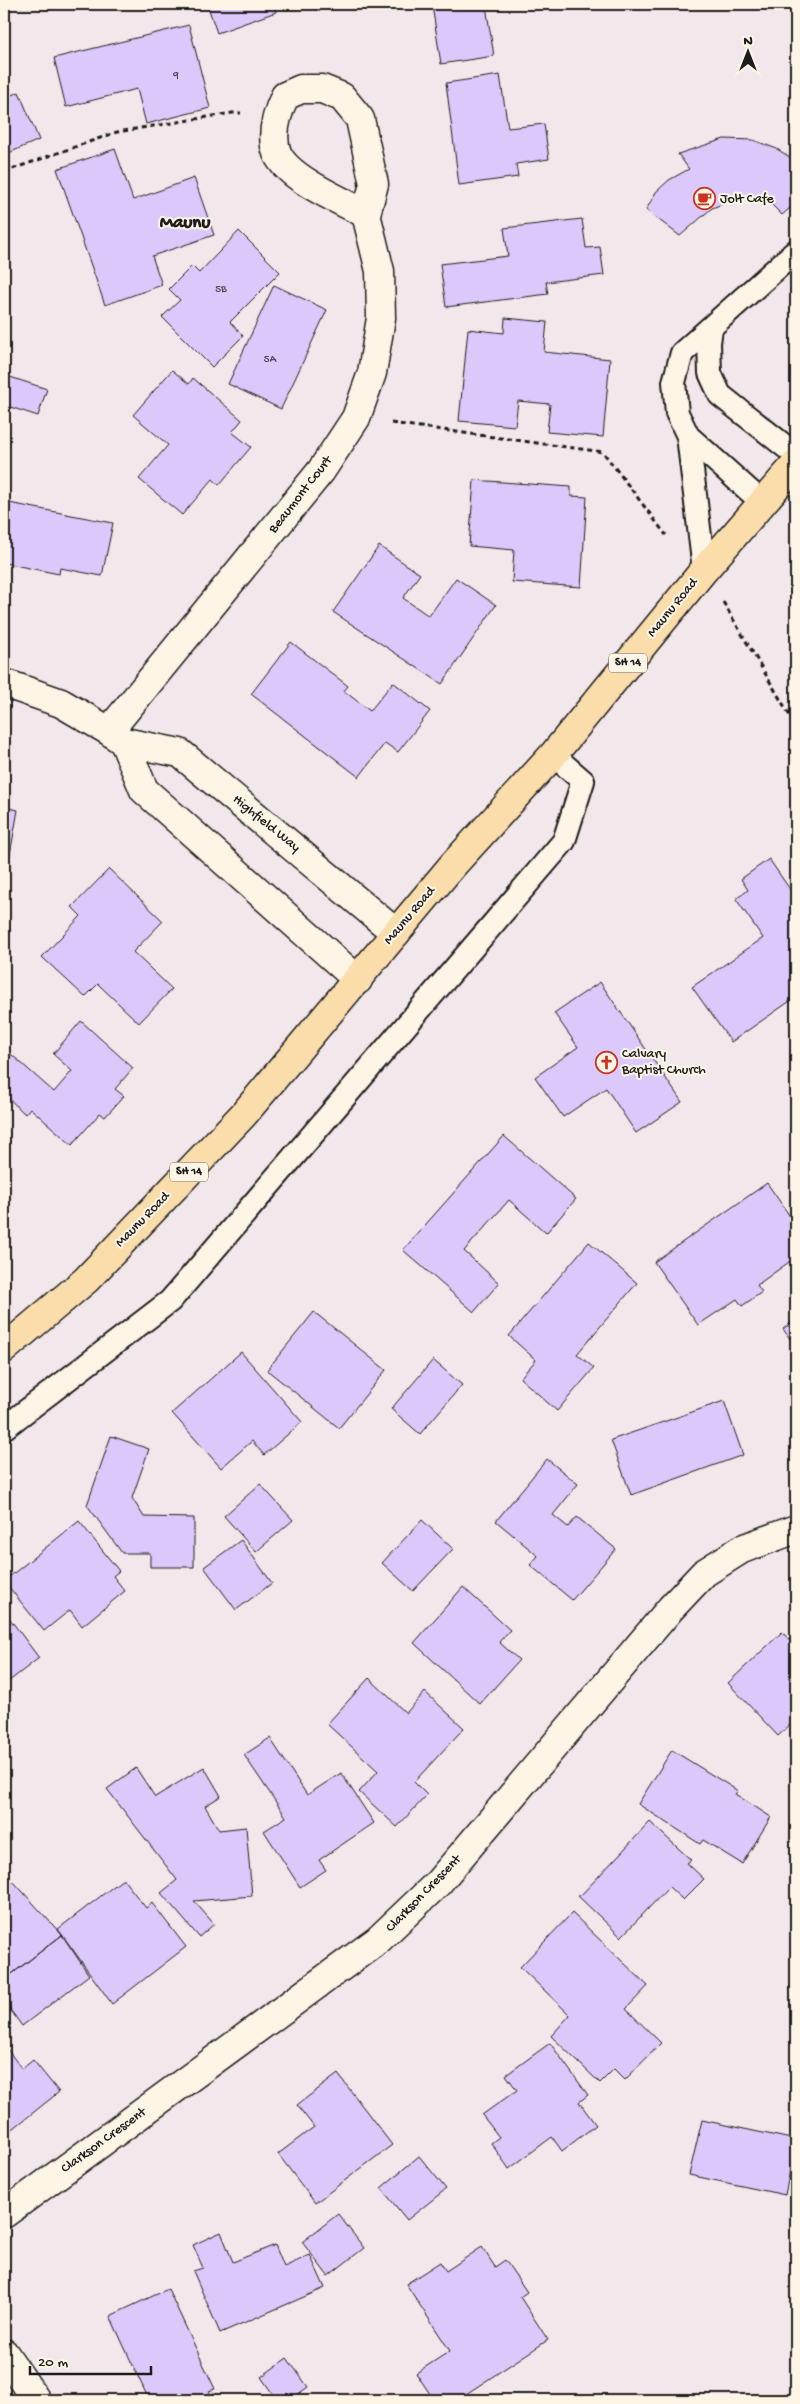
<svg xmlns="http://www.w3.org/2000/svg" width="800" height="2404" viewBox="0 0 800 2404" font-family="'Gochi Hand',sans-serif">
	<rect width="100%" height="100%" fill="#f2e8ec"/>
	<filter id="ink" filterUnits="userSpaceOnUse"><feTurbulence type="fractalNoise" baseFrequency=".02" numOctaves="2"/><feDisplacementMap in="SourceGraphic" scale="10" xChannelSelector="R" yChannelSelector="G"/><feConvolveMatrix kernelMatrix="1 2 1 2 8 2 1 2 1" color-interpolation-filters="sRGB"/></filter>
	<g filter="url(#ink)">
		<path fill="#dbc9fb" stroke="#1c1c1c" d="M207 4H273L276 12 217 33Z
			M411 4H499L486 6 494 56 441 64 432 5 412 8Z
			M189 25 210 108 146 124 137 89 66 107 54 58Z
			M500 75 508 128 544 124 549 159 516 164 518 177 459 185 446 83Z
			M19 92 39 140 4 155V98Z
			M724 139 753 140 777 149 796 161V203L782 215 771 204 754 198 736 199 712 208 680 236 646 210 656 192 669 180 689 169 678 154Z
			M115 149 133 200 194 178 214 235 152 256 162 285 105 305 57 169Z
			M582 219 586 248 600 247 604 275 546 282 548 294 446 307 440 264 508 256 504 228Z
			M239 231 280 272 230 322 243 336 212 367 162 317 180 300 169 289 192 266 199 273Z
			M274 285 327 310 281 409 228 384Z
			M505 318 547 322 544 352 610 359 603 437 547 432 550 404 518 401 515 426 459 421 468 329 504 333Z
			M172 370 189 384 193 378 242 420 232 432 251 447 219 485 213 479 182 515 139 479 168 445 133 415Z
			M7 376 47 389 38 416 4 405V386Z
			M474 480 571 487V496L587 497 581 587 512 582 514 550 469 546Z
			M4 502 113 523 102 576 60 568 59 574 4 563Z
			M379 546 420 574 403 598 429 616 456 578 496 605 442 684 333 612Z
			M291 642 348 686 344 691 370 711 393 682 430 711 398 752 385 743 359 777 251 694Z
			M4 807 18 810 4 888Z
			M769 859 796 898V997L731 1042 692 987 763 938 736 899 748 890 741 879Z
			M109 869 163 921 133 952 172 989 139 1023 98 984 85 997 42 957 81 916 72 907Z
			M600 982 682 1102 636 1133 606 1088 563 1117 535 1077 578 1047 554 1013Z
			M81 1021 133 1068 115 1089 124 1096 105 1117 100 1113 72 1145 30 1108 25 1114 4 1094V1048L54 1092 72 1071 53 1054Z
			M504 1136 576 1199 546 1233 509 1200 464 1251 499 1283 474 1312 403 1250Z
			M767 1183 796 1225V1257L757 1285 762 1292 742 1306 737 1299 698 1325 654 1262Z
			M589 1242 637 1283 577 1354 594 1368 557 1411 520 1378 536 1360 509 1336Z
			M314 1312 386 1370 339 1428 267 1370Z
			M796 1319V1347L783 1329Z
			M241 1352 302 1422 264 1455 252 1441 221 1468 172 1413Z
			M433 1360 462 1385 420 1434 391 1409Z
			M724 1401 743 1455 631 1495 611 1440Z
			M111 1436 149 1449 132 1498 144 1517 194 1518V1567H150V1553H122L87 1505Z
			M547 1459 578 1484 553 1515 568 1527 577 1517 616 1549 572 1600 530 1565 538 1556 496 1521Z
			M260 1484 293 1520 256 1552 224 1516Z
			M422 1520 453 1549 413 1591 382 1563Z
			M79 1521 119 1571 113 1576 125 1591 82 1626 70 1610 44 1631 4 1581Z
			M241 1540 272 1583 236 1610 204 1567Z
			M463 1587 510 1630 499 1642 519 1660 480 1704 414 1643Z
			M4 1611 39 1658 4 1685Z
			M782 1632 796 1647V1719L778 1736 728 1683Z
			M369 1678 406 1713 425 1692 464 1728 414 1782 427 1795 397 1827 359 1792 378 1771 327 1724Z
			M270 1738 307 1795 341 1773 374 1823 319 1860 326 1870 300 1887 264 1831 286 1817 244 1755Z
			M672 1750 738 1791 735 1794 771 1817 742 1864 703 1840 700 1844 638 1804Z
			M204 1767 221 1796 205 1806 219 1830 246 1827 252 1896 194 1901 214 1924 199 1937 161 1893 177 1880 107 1789 136 1768 155 1797Z
			M650 1822 691 1860 687 1863 704 1879 683 1900 669 1887 621 1937 577 1895H581Z
			M123 1879 146 1908 152 1903 186 1947 112 2004 58 1929Z
			M13 1881 62 1935 4 1980V1890Z
			M572 1913 648 1986 626 2009 661 2043 625 2080 614 2069 600 2083 551 2036 570 2015 520 1967Z
			M62 1935 89 1975 22 2026 4 2001V1980Z
			M550 2043 588 2095 579 2102 596 2125 562 2151 552 2137 509 2169 491 2143 499 2137 482 2115 517 2090 506 2075Z
			M4 2045 22 2069 33 2060 59 2092 4 2136Z
			M338 2074 392 2145 315 2203 278 2154 314 2127 297 2105Z
			M702 2120 796 2140 785 2195 689 2175Z
			M419 2156 446 2189 407 2220 381 2188Z
			M338 2214 364 2248 328 2276 302 2242Z
			M221 2232 233 2262 275 2245 284 2267 310 2255 325 2288 220 2333 193 2271 203 2268 193 2245Z
			M482 2247 495 2267 505 2260 527 2292 520 2297 548 2340 457 2400H434L416 2373 450 2351 406 2284 440 2262 446 2271Z
			M168 2289 215 2389 209 2391 214 2400H149L110 2316Z
			M287 2358 308 2387 290 2400H277L261 2377Z"/>
		<g fill="none" stroke-linecap="round" stroke-linejoin="round">
			<defs>
				<path id="service" d="M711 328 709 343 710 373 720 395 796 455
					M688 436 704 570
					M763 503 688 436 677 413 674 382 682 353 796 251
					M4 1428 170 1301 564 841 583 781 553 755"/>
				<path id="minor" d="M4 683 61 703 109 731 124 742 180 753 396 933
					M109 731 321 471 356 418 372 373 381 318 380 271 366 214 374 184 360 119 342 97 322 89H301L285 96C277 113 270 134 277 153 288 179 342 201 366 214
					M124 742 144 790 358 980
					M4 2214 378 1940 438 1883 671 1608 704 1573 742 1549 796 1529
					M4 2353 36 2400"/>
				<path id="primary" d="M4 1349 86 1280 244 1114 452 866 553 755 704 570 796 464"/>
			</defs>
			<use href="#service" stroke="#1c1c1c" stroke-width="26"/>
			<use href="#minor" stroke="#1c1c1c" stroke-width="31"/>
			<use href="#primary" stroke="#1c1c1c" stroke-width="31"/>
			<path stroke="#1c1c1c" stroke-width="3" stroke-dasharray="5 4" stroke-linecap="butt" d="M4 172 117 132 232 113H241
				M391 423 603 452 666 535
				M723 602 796 726"/>
			<use href="#service" stroke="#fcf5e5" stroke-width="22"/>
			<use href="#minor" stroke="#fcf5e5" stroke-width="28"/>
			<use href="#primary" stroke="#faddab" stroke-width="28"/>
		</g>
	</g>
	<defs>
		<symbol id="cafe-ring" viewBox="-11 -11 22 22"><circle r="9.5" fill="#fcf5e5" stroke="#c8321e" stroke-width="1.5"/><path d="M-5.5-4.5H6V0H3Q3 3.5 0 3.5H-2.5Q-5.5 3.5-5.5 0ZM3-3.2v2h1.7v-2ZM-6 4.5H4V6H-6Z" fill="#c8321e"/></symbol>
		<symbol id="church-ring" viewBox="-11 -11 22 22"><circle r="9.5" fill="#fcf5e5" stroke="#c8321e" stroke-width="1.5"/><path d="M-1.2-6h2.4v3.5h3.3v2.4h-3.3V6h-2.4V-.1h-3.3v-2.4h3.3Z" fill="#c8321e"/></symbol>
	</defs>
	<g fill-rule="evenodd">
		<use href="#cafe-ring" x="692" y="186" width="25" height="25"/>
		<use href="#church-ring" x="594" y="1050" width="25" height="25"/>
	</g>
	<g text-anchor="middle" dominant-baseline="central" stroke-width="4" stroke-linejoin="round" paint-order="stroke">
		<g font-size="11" fill="#4c4754">
			<text x="176" y="76">9</text>
			<text x="221" y="290">5B</text>
			<text x="270" y="360">5A</text>
		</g>
		<g fill="#fcf5e5" stroke="#5f5d58" stroke-width="1">
			<rect x="609" y="653.5" width="38" height="19" rx="4"/>
			<rect x="170" y="1162.5" width="38" height="19" rx="4"/>
		</g>
		<g font-size="12" font-weight="bold" fill="#1c1c1c">
			<text x="628" y="663">SH 14</text>
			<text x="189" y="1172">SH 14</text>
		</g>
		<g font-size="14" fill="#1c1c1c" stroke="#fcf5e5" text-anchor="start">
			<text x="720" y="199">Jolt Cafe</text>
			<text x="622" y="1054">Calvary<tspan x="622" dy="16">Baptist Church</tspan></text>
		</g>
		<g font-size="14" fill="#1c1c1c" stroke="#fcf5e5">
			<text transform="translate(301 495) rotate(-52)">Beaumont Court</text>
			<text transform="translate(673 608) rotate(-51)">Maunu Road</text>
			<text transform="translate(266 824) rotate(39)">Highfield Way</text>
			<text transform="translate(410 916) rotate(-50)">Maunu Road</text>
			<text transform="translate(143 1220) rotate(-46)">Maunu Road</text>
			<text transform="translate(424 1894) rotate(-46)">Clarkson Crescent</text>
			<text transform="translate(104 2141) rotate(-36)">Clarkson Crescent</text>
		</g>
		<g font-size="19" font-weight="bold" fill="#1c1c1c" stroke="#fcf5e5">
			<text x="185" y="223">Maunu</text>
		</g>
	</g>
	<rect width="800" height="2404" fill="none" stroke="#fcf5e5" stroke-width="20"/>
	<rect x="10" y="10" width="780" height="2384" fill="none" stroke="#1c1c1c" stroke-width="2" filter="url(#ink)"/>
	<g transform="translate(748 52)" stroke="#fcf5e5" stroke-width="4" paint-order="stroke">
	<path d="M0-4L9 19L0 12L-9 19Z" fill="#1c1c1c"/>
	<text y="-8" font-size="14" font-weight="bold" text-anchor="middle" fill="#1c1c1c">N</text>
	</g>
	<path d="M30 2366v8h121v-8" fill="none" stroke="#1c1c1c" stroke-width="2.5"/>
	<text x="38" y="2366" font-size="15" fill="#1c1c1c" stroke="#fcf5e5" stroke-width="4" paint-order="stroke">20 m</text>
</svg>
